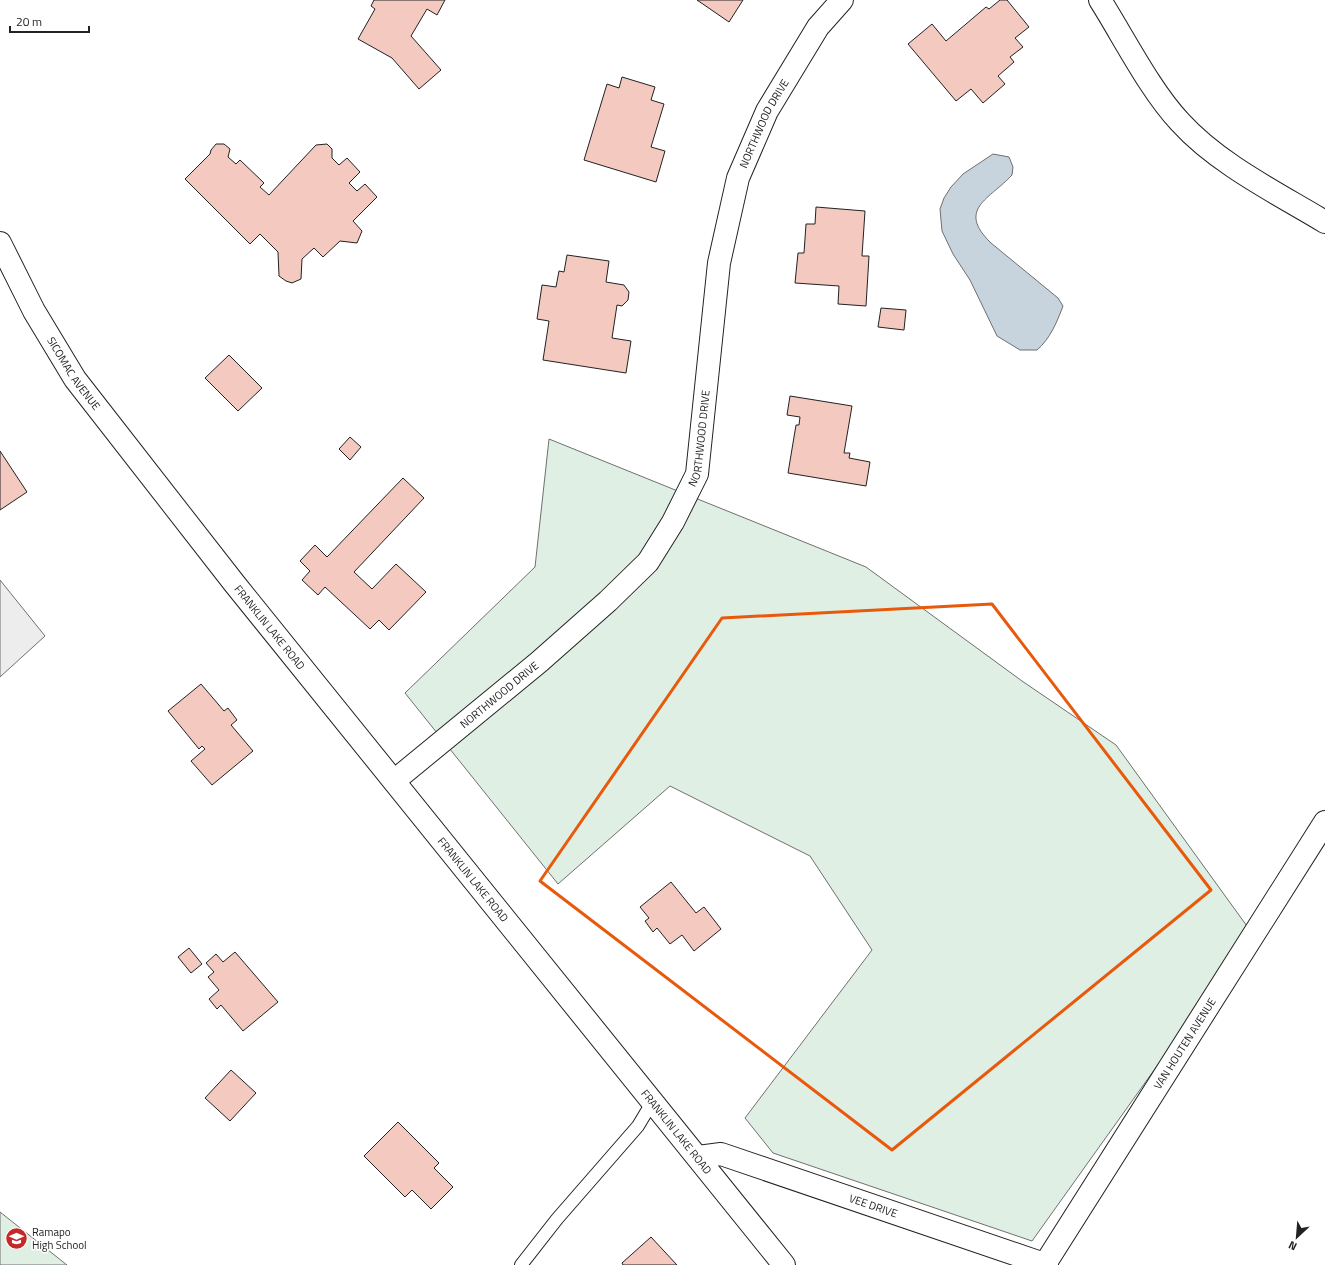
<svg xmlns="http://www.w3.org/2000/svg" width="1325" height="1265" viewBox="0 0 1325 1265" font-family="'Titillium Web',sans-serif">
	<rect width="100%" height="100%" fill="#fff"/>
	<path fill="#e0efe3" stroke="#6f6f6f" d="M549 439 866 567 1022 681 1116 745 1252 933 1032 1241 773 1153 745 1118 872 950 810 856 670 786 558 884 405 693 535 567Z
		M0 1212 67 1265H0Z"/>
	<path fill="#ededed" stroke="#6f6f6f" d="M0 580 45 636 0 677Z"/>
	<path fill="#c7d3dd" stroke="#6f6f6f" d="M993 154 1009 157 1013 167 1012 175C990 199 956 209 991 243L1058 298 1063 306C1057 322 1050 339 1037 350H1020L997 336 970 280 953 254 942 231 940 209 944 198 951 187 963 174Z"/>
	<path fill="#f3c9c0" stroke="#222" d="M374 0H445L437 15 427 9 411 36 441 70 419 89 392 58 358 39 375 9 371 6Z
		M697 0H743L729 22Z
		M1000 0H1007L1029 27 1015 38 1023 47 1010 57 1014 62 998 76 1005 84 983 103 971 89 956 101 908 44 932 24 946 41 986 7 989 9Z
		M622 77 655 87 651 100 664 104 651 147 665 151 656 182 584 160 607 84 619 88Z
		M216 144H224L230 149 228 157 236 164 240 160 264 183 260 187 269 195 316 145 327 144 332 149V158L339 165 347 158 360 172 349 183 357 191 365 184 377 197 353 221 362 231 357 243 340 241 323 257 314 248 302 259 301 279 292 283 286 281 279 276 278 252 260 234 250 244 185 179 210 154 211 150Z
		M816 207 865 211 862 256H869L866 306 838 304 839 286 795 283 798 253H804L806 224H815Z
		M567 255 609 261 606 282 624 285 629 292 628 300 622 306 617 305 612 338 631 341 626 373 543 360 549 321 537 319 542 285 556 287 559 271 564 272Z
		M881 308 906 310 904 330 878 327Z
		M229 355 262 388 238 411 205 378Z
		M790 396 852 406 844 453H850L849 458 870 462 866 486 788 473 796 425H799L800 417 787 415Z
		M350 437 361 447 350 460 339 449Z
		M0 451 27 492 0 510Z
		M403 478 424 498 354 572 372 589 396 564 426 592 389 630 379 620 370 629 325 587 318 595 302 580 310 571 300 561 315 545 327 557Z
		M201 684 224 711 228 708 237 720 231 725 253 751 212 785 191 761 205 749 202 746 199 749 168 711Z
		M671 882 696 913 704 907 721 929 694 951 682 935 670 944 657 928 653 932 645 921 649 918 640 907Z
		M189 948 202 964 191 973 178 957Z
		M235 952 278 1002 243 1031 221 1005 217 1009 209 999 219 990 208 977 214 972 206 963 216 954 223 962Z
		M231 1070 256 1093 230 1121 205 1098Z
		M398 1122 439 1163 434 1168 453 1187 431 1209 412 1190 405 1197 364 1156Z
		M651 1237 677 1265H623L622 1263Z"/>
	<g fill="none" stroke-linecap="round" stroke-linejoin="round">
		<defs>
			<path id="lane" d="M521 1265 557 1219 638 1126 653 1101"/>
			<g id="street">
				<path d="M1100 0C1124 38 1150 90 1180 122 1218 164 1277 193 1325 222"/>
				<path id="s1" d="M394 781 539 662 608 601 648 562 673 522 697 474 719 263 738 178 767 111 818 27 842 0"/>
				<path id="s2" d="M698 1157 721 1154 1047 1265"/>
				<path id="s3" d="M1045 1264 1325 822"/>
			</g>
			<g id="primary">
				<path id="s4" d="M0 243 34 311 75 379 234 583 784 1265"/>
			</g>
		</defs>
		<use href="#lane" stroke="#222" stroke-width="14"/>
		<use href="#street" stroke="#222" stroke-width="24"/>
		<use href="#primary" stroke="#222" stroke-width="24"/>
		<use href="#lane" stroke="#fff" stroke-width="12"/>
		<use href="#street" stroke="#fff" stroke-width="22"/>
		<use href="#primary" stroke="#fff" stroke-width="22"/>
	</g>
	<path fill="none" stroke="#e8590c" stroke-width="3" stroke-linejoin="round" d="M992 604 1211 890 892 1150 540 881 722 618Z"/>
	<defs>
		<symbol id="school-disc" viewBox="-11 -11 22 22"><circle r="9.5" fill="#c62828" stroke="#fff"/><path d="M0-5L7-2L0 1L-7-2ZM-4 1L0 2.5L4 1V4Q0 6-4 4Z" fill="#fff"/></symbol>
	</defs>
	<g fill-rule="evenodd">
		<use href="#school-disc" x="4" y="1226" width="25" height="25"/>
	</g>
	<g text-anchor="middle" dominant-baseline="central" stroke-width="3" stroke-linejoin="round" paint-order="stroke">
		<g font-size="11" fill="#222" stroke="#fff">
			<text stroke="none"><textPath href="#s1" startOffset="796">NORTHWOOD DRIVE</textPath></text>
			<text stroke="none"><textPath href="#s4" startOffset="150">SICOMAC AVENUE</textPath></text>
			<text stroke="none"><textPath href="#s1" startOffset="472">NORTHWOOD DRIVE</textPath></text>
			<text stroke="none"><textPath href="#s4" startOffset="471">FRANKLIN LAKE ROAD</textPath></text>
			<text stroke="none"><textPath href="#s1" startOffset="136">NORTHWOOD DRIVE</textPath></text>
			<text stroke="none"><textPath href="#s4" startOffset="795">FRANKLIN LAKE ROAD</textPath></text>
			<text stroke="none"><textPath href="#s3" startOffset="261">VAN HOUTEN AVENUE</textPath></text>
			<text stroke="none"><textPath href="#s4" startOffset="1119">FRANKLIN LAKE ROAD</textPath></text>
			<text stroke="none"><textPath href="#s2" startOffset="184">VEE DRIVE</textPath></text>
		</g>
		<g font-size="11" fill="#222" stroke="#fff" text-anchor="start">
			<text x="32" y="1232">Ramapo<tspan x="32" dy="13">High School</tspan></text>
		</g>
	</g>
	<g transform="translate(1297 1237) rotate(206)" stroke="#ffffff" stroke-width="3" paint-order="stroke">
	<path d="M0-3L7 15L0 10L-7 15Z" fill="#222222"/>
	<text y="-6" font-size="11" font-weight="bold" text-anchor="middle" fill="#222222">N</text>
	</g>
	<path d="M10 26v6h79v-6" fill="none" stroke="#222222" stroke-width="2"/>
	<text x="16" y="26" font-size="12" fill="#222222" stroke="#ffffff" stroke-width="3" paint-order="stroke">20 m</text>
</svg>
